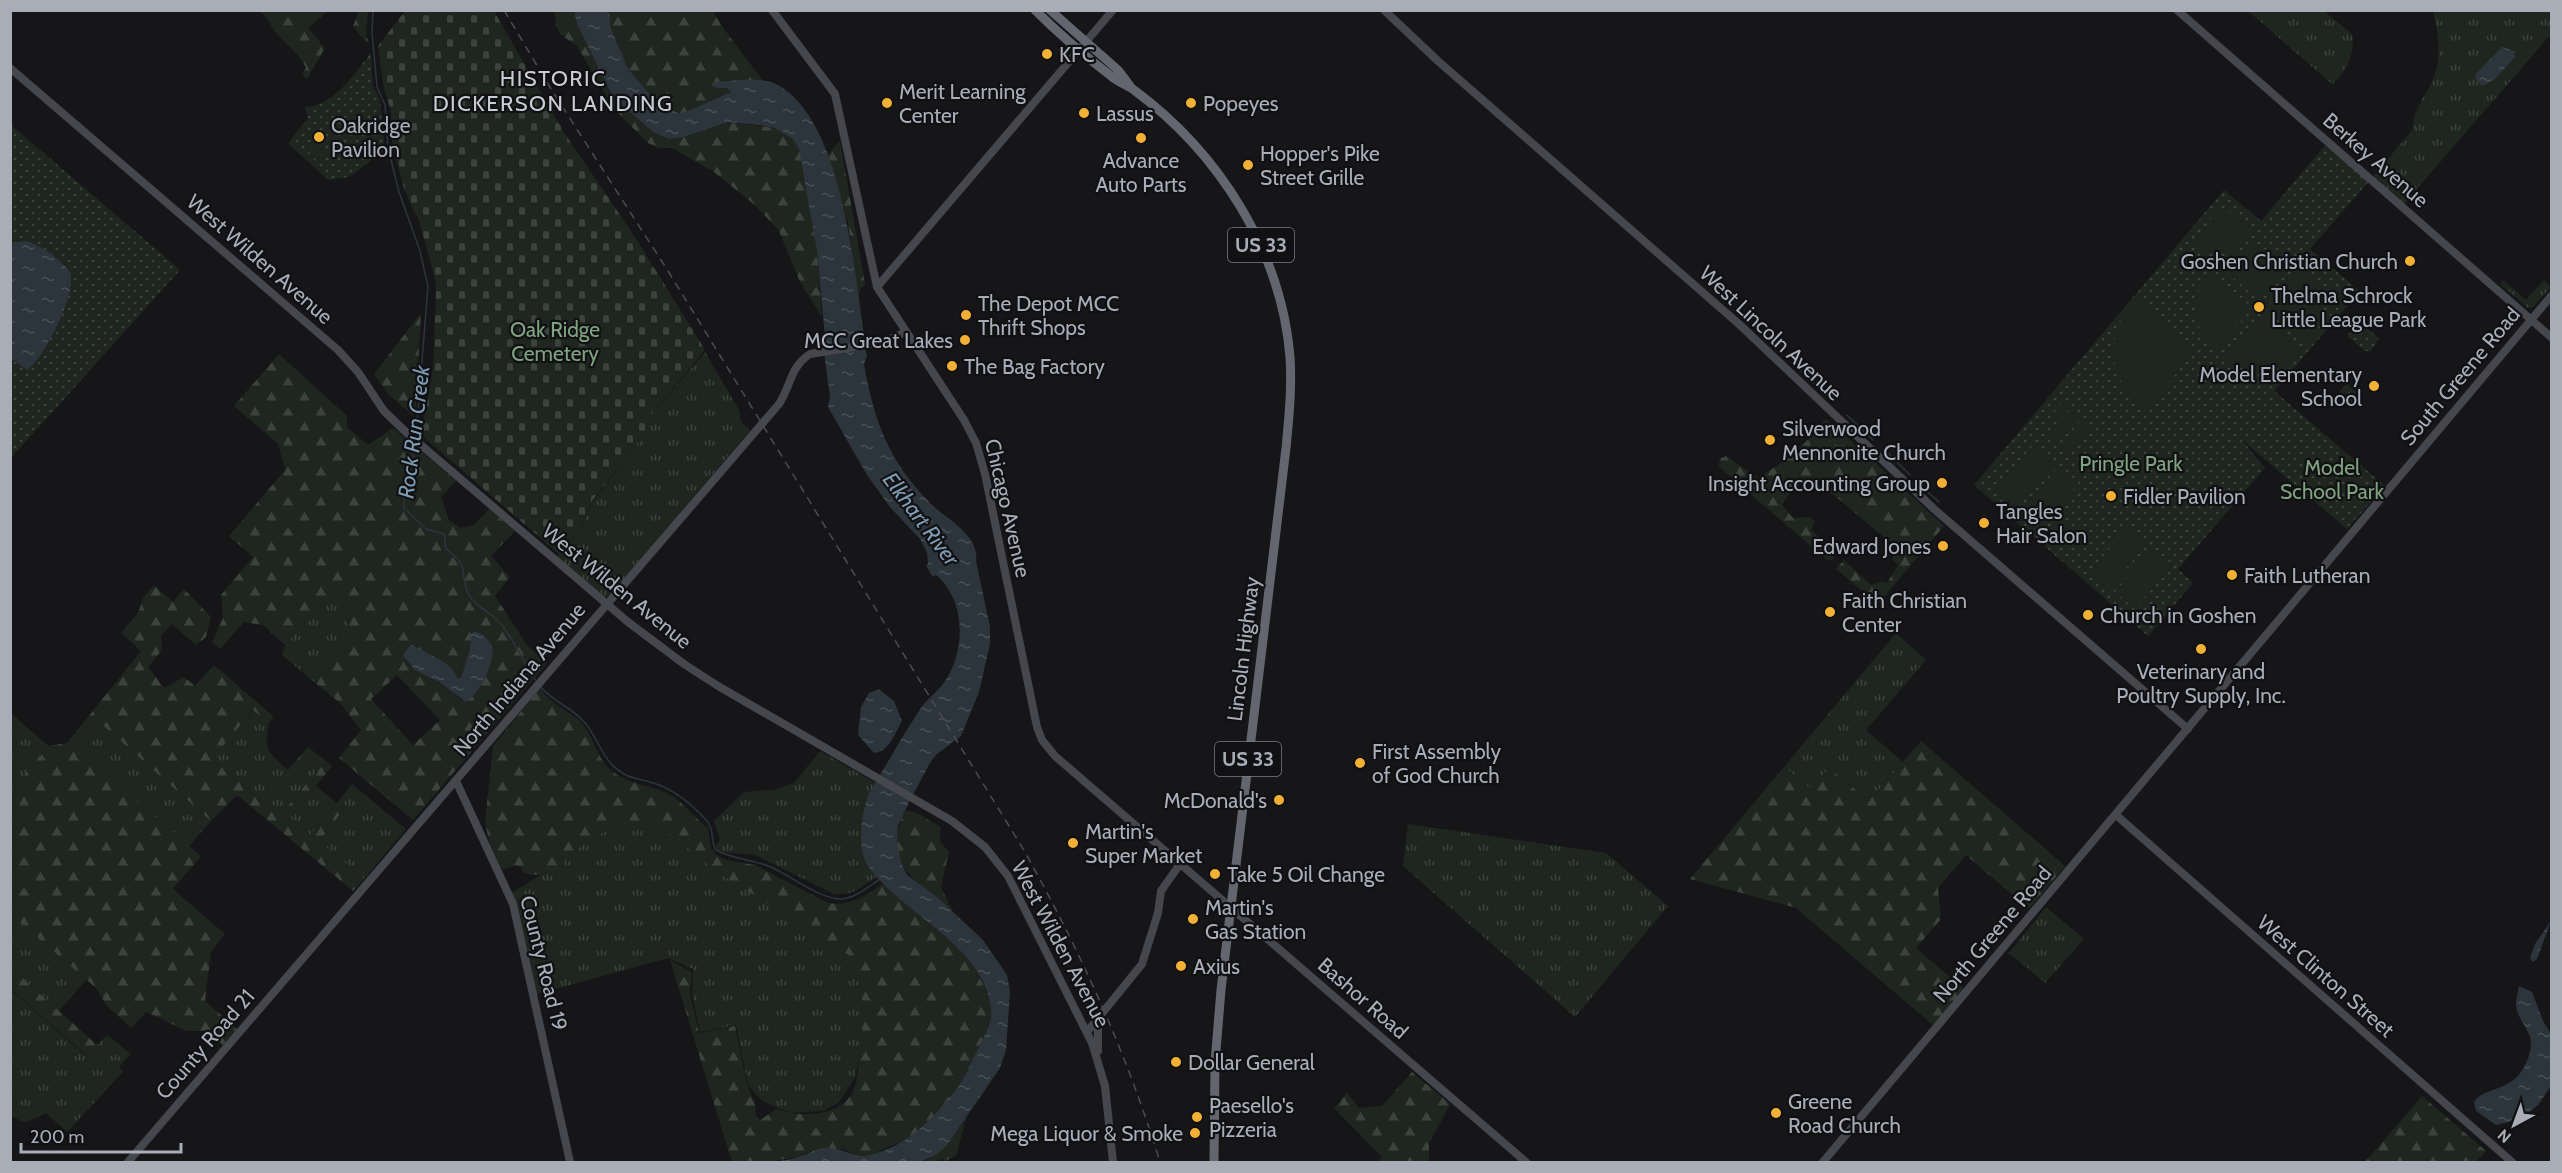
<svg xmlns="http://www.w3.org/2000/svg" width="2562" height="1173" viewBox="0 0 2562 1173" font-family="Cabin,sans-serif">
	<defs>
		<pattern id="grass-tufts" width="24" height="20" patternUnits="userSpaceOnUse" patternTransform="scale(1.5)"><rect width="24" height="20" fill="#1e261f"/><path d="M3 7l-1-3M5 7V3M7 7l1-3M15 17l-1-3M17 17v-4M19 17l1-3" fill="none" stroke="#3c433d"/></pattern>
		<pattern id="forest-firs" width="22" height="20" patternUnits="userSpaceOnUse" patternTransform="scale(1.5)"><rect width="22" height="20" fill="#1e261f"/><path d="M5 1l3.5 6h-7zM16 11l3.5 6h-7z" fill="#3c433d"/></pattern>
		<pattern id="cemetery-stones" width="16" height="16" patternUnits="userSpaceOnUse" patternTransform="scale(1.5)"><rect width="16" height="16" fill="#1e261f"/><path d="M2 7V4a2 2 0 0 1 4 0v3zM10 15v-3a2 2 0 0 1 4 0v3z" fill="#3c433d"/></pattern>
		<pattern id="park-dots" width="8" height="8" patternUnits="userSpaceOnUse" patternTransform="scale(1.5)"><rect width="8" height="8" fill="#1e261f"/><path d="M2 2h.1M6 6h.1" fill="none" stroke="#3c433d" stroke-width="1.8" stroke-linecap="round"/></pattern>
		<pattern id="water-ripples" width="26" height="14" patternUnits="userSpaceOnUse" patternTransform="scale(1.5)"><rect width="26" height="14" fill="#2c353c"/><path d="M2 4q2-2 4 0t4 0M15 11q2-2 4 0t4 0" fill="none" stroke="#485056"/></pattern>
	</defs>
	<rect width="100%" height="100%" fill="#161618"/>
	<path fill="url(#grass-tufts)" d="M2248 11H2324L2352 34C2356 52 2346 73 2332 84Z
		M2433 11H2551V34L2402 206 2371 179 2413 129C2412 109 2427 95 2434 77 2442 55 2438 32 2433 11Z
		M2503 280 2526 300 2544 280 2551 287 2534 306 2528 308 2500 284Z
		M705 352 739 410 741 422 750 430 611 595 605 597 557 557 579 532 593 501 647 431 645 422Z
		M1826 419 1856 445H1837L1813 435Z
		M335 590 340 594 352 636 314 682 282 655 285 645Z
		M1896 633 1926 660 1866 730 1903 762 1869 801 1829 768 1810 789 1784 767Z
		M254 710 269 723C263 750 268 752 288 770L308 747 332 766 329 770 322 765 279 817 211 758Z
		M97 720 211 821 189 846 72 748Z
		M24 725 49 746 11 790V739Z
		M820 751 876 783C864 803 855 845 868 866 871 870 875 873 878 876 863 886 853 896 834 894L755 855 720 852 715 846 720 840 714 821 744 792 773 790 794 783Z
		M352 784 406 829 364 879 319 841 344 809 337 803 310 835 290 818 316 786 337 803Z
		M644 820 664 828 860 960 865 991V1031L855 1078 839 1102 824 1111 790 1113 762 1101 748 1085 736 1025 700 1032 692 994 693 969 668 958 534 995 510 894 555 866 590 837 619 822Z
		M1408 824 1606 853 1668 906 1575 1017 1403 866Z
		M2046 907 2084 939 2045 983 2009 953Z
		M11 914 87 979 59 1011 11 968Z
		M10 989 86 1056 107 1035 131 1054 119 1066 123 1072 67 1132 46 1113 25 1123 11 1116Z"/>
	<path fill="url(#forest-firs)" fill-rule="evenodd" d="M260 11H328L308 28 325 48 307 79 302 74 306 68C299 52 284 44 274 30 269 23 267 17 260 11Z
		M359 11H368L366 35 369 43 364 40 353 26Z
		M555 11H574L577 24 613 97 669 139 684 137 728 122 775 128 793 139 799 149 804 168 817 251 822 317 800 282 779 231 756 206 714 172 672 148H659L648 143 614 109 577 46 560 34 556 26Z
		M609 11H713L721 25 763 81H729L727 88 731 92 681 114 659 106 628 69 611 29Z
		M840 141 865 284 860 290 858 301 848 223 827 155Z
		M421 313 416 408 413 416 388 394 374 374Z
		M279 354 347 416V427L368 445 393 428 456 481 441 497 449 520 460 528 474 525 489 509 515 531 491 556 510 577 495 596 527 645 547 663 413 820 339 758 361 730 340 703 314 682 352 636 340 594 335 590 285 645 263 625 244 622 220 649 212 642 223 618 221 595 253 557 229 536 285 470 278 444 234 406ZM469 641 477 691 461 700C444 681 419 676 404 655L411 644C424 654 454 662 457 679L461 678 470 649ZM397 675 440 720 413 745 371 699Z
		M1813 435 1837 445H1856L1944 526 1878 604 1836 569 1844 560 1871 585 1883 581 1887 583 1898 565 1892 559 1898 549 1834 495 1799 479 1782 505 1793 518 1809 517 1815 521 1811 530 1837 552 1832 560H1827L1718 466 1721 458 1726 456 1758 478 1789 458Z
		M154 585 173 602 184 589 211 617 206 637 196 645 172 624 161 636 162 650 148 667 164 688 184 677 195 686 214 665 274 717 269 723 253 710 212 759 279 817 322 765 329 770 290 818 310 835 337 803 344 809 319 841 364 879 353 891 237 795 211 821 97 720 73 747 201 856 173 889 225 934 211 952 205 1001 237 1029 223 1045 206 1031H187L146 1012 131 1028 107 1006 96 988 11 914V790L49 746 67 743 141 651 121 633 138 613 143 598Z
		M540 688C550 704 565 708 579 720 594 734 595 757 611 770 629 786 654 784 674 797 686 806 696 819 708 828L711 848 717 855 726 860 755 865 828 903C850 907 866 895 884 883L954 943 973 965 985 988 992 1010 986 1033 961 1084 936 1116 913 1136 868 1156 857 1155 843 1149 811 1151 801 1156 769 1162H732L670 960 692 972 690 994 699 1033 735 1026 747 1085 755 1103 756 1116 760 1120 777 1109C799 1118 839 1117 852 1093 857 1084 858 1072 859 1061 864 1027 864 995 858 961L715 870 663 829 645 823 620 825 592 838 566 858 562 872 556 875C545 873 535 877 524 873L520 867 516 865 504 869 501 868 489 841 485 822 493 746Z
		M11 713 24 725 11 739H10Z
		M1921 741 2065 866 2029 909 1966 855 1938 888 1941 919 1916 948 1965 990 1933 1025 1796 908 1690 879 1784 767 1810 789 1829 768 1869 801Z
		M905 810 917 813 941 827C938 839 940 843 949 851L941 887 953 912C917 879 880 868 905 810Z
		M11 968 97 1045 87 1056 11 989Z
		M1412 1072 1450 1104 1429 1144V1162H1378L1382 1157 1334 1108 1347 1093 1359 1108 1382 1106Z
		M2422 1096 2486 1151 2476 1162H2365Z
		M966 1118 956 1156 945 1161 942 1159 934 1162H923C944 1152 953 1137 966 1118Z"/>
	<path fill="url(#cemetery-stones)" d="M405 11H494L565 134 637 240 705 350 645 422 647 431 592 501 579 532 559 554 421 435 433 369 436 289 434 275 419 220 414 212 404 188 392 145 391 111 384 89 378 46Z"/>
	<path fill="url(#park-dots)" d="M371 53 373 86 380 101 385 150 349 177 328 180 288 143 308 118 305 107C335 106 353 74 371 53Z
		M11 125 180 270 11 458Z
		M2328 142 2371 179 2310 249 2360 291 2274 391 2385 486 2347 529 2241 439 2265 468 2178 569 2193 583 2148 636 1974 485 2224 190 2261 221Z
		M2359 322 2379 338 2371 351H2365L2347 336Z
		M2347 384 2362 397 2351 407 2339 392Z"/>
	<path fill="#1e261f" d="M313 141 325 153 317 161 305 148Z
		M2222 208 2256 229C2243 253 2219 260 2195 246L2216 210Z
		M2251 247 2277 251 2292 262 2261 297H2255L2220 266 2233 254Z
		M2303 266C2327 288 2331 318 2308 343L2270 310 2269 305Z
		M2211 271 2249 305 2250 311 2216 350C2191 327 2188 298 2211 271Z
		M2137 296C2150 307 2191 340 2194 352L2145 411C2106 377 2103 335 2137 296Z
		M2263 317 2301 351C2276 378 2252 378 2223 356L2257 318Z
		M2062 403 2069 409 2058 422 2051 416Z
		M2072 412 2079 418 2069 430 2062 424Z
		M2082 419 2090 427 2079 439 2071 432Z
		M2060 427 2067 433 2056 446 2049 440Z
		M2071 436 2077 442 2066 455 2059 449Z
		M2034 444 2054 461 2015 505 1996 488Z
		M2059 466 2079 483 2040 527 2021 510Z
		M2129 526 2148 543 2110 587 2091 570Z
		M2153 548 2173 565 2135 609 2115 592Z"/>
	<path fill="url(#water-ripples)" d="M574 11H609L611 29 628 69 660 106 681 114 731 92 727 88H716L713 85 715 82C730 81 761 77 774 83 846 117 855 285 867 356L864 364C874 421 888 460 930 503 946 519 980 535 976 561L990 627V644L979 692 961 736 937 754 930 763 905 810 898 826 897 841 901 862 907 875 937 897 983 940 1007 975 1010 992 1006 1050 1000 1068 947 1145 936 1155 920 1162H769C779 1161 791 1160 801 1156 809 1154 816 1148 826 1148 841 1147 857 1159 870 1155 907 1146 933 1119 955 1091 965 1079 970 1064 977 1051 983 1039 993 1021 991 1008 983 944 902 914 868 866 856 848 862 814 868 795 886 766 902 736 921 708 927 699 936 693 943 684 966 653 967 601 936 575L933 577 926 566 928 564 927 552 920 539 890 507 867 475 828 407 830 397 824 353 825 337 817 251 799 149 793 139 775 128 759 125 728 122 684 137 669 139 653 132 613 97 577 24Z
		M2502 47 2513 51 2515 57 2495 79 2482 86 2475 78 2476 74Z
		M26 241C37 243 67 263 70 274 77 294 43 360 27 370L10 357 11 243Z
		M475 631C482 634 490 639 492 647 495 663 479 694 466 702L439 682 415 670 403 655 411 644C424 653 454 662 457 678H461L470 649 471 634Z
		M879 689 894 701 902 721C895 733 889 752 874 753L858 735 861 707 869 693Z
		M2551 921 2537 959 2533 962 2530 958 2535 944Z
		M2519 986 2532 992 2543 1021 2551 1034V1086L2538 1105 2521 1119 2496 1125 2476 1111 2474 1102C2481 1090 2504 1090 2517 1077 2526 1067 2535 1047 2529 1034 2525 1025 2516 1015 2516 1004 2516 999 2518 992 2519 986Z"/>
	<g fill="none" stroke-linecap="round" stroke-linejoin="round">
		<path stroke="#2c353c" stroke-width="1.5" d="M373 10 372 32 377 87 385 105 388 148 399 192 420 251 428 286 416 436
			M1800 370 1833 401
			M1847 415 1873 440
			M415 444C413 466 402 486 404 508L426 529 444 534 446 549C472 568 458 570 468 593 475 607 489 611 499 622 511 634 525 665 537 682
			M1884 449 1910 475
			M1921 486 1939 502
			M540 686C552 702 574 708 586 724 600 742 603 762 624 774 632 779 642 779 650 782 672 788 692 804 707 821 715 830 710 842 716 850 734 860 754 859 773 868 792 877 820 899 841 899 856 898 869 886 882 878"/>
		<path stroke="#45474d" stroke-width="8" d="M772 10 835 94 877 287 964 420 976 443 985 474 1037 727 1042 740 1055 756 1526 1162
			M1384 10 1438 61 1740 325 1934 509 2188 729
			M2177 10 2552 338
			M10 68 338 350 358 372 384 411 408 434 628 622 684 664 718 686 952 821 985 847 1008 876 1092 1043 1105 1086 1113 1162
			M877 287 1113 10
			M456 781 513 904 570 1162
			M2116 815 2512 1162
			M1087 1032 1142 964 1158 913 1161 891 1180 864
			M1098 1051V1029L1100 1018
			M128 1162 779 404C791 386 790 367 810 354L884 342 905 332
			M1823 1162 2552 295"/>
		<path stroke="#63666e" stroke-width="9" d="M1035 10C1058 33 1085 56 1111 76 1118 82 1127 85 1134 90 1219 153 1281 250 1290 357 1292 387 1289 417 1286 448L1221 990 1215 1062 1214 1162
			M1050 10 1118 70 1130 86"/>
		<path stroke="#4a4c52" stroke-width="1.5" stroke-dasharray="8 6" stroke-linecap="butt" d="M504 10 551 89 668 271 1022 847C1079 948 1126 1051 1160 1162"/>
	</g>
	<g fill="#f2b134" stroke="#111113" stroke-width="2">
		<circle cx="1047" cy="54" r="6"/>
		<circle cx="887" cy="103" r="6"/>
		<circle cx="1191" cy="103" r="6"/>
		<circle cx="1084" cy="113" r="6"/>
		<circle cx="319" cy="137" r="6"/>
		<circle cx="1141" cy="138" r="6"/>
		<circle cx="1248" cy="165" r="6"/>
		<circle cx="2410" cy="261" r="6"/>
		<circle cx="2259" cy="307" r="6"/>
		<circle cx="966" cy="315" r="6"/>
		<circle cx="965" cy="340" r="6"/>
		<circle cx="952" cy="366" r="6"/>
		<circle cx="2374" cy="386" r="6"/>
		<circle cx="1770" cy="440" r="6"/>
		<circle cx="1942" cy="483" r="6"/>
		<circle cx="2111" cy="496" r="6"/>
		<circle cx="1984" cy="523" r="6"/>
		<circle cx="1943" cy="546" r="6"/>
		<circle cx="2232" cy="575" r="6"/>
		<circle cx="1830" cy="612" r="6"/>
		<circle cx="2088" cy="615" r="6"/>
		<circle cx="2201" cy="649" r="6"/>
		<circle cx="1360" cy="763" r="6"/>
		<circle cx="1279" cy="800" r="6"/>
		<circle cx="1073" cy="843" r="6"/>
		<circle cx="1215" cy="874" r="6"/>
		<circle cx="1193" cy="919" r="6"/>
		<circle cx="1181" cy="966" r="6"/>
		<circle cx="1176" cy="1062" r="6"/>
		<circle cx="1776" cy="1113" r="6"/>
		<circle cx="1197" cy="1117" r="6"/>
		<circle cx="1195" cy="1133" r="6"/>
	</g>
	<g text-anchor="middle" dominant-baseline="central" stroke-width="4.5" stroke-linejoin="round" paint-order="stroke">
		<g fill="#111113" stroke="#7b7e86" stroke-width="1.5">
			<rect x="1228" y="228" width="66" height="34" rx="4.5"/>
			<rect x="1215" y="742" width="66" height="34" rx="4.5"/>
		</g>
		<g font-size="20" font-weight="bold" fill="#a8adb8">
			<text x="1261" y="245">US 33</text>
			<text x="1248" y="759">US 33</text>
		</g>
		<g font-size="21" fill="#a8adb8" stroke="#111113" text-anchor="start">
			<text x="1059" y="54">KFC</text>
			<text x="899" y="91">Merit Learning<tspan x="899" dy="24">Center</tspan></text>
			<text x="1203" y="103">Popeyes</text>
			<text x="1096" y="113">Lassus</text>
			<text x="331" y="125">Oakridge<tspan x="331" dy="24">Pavilion</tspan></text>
			<text x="1260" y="153">Hopper's Pike<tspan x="1260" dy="24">Street Grille</tspan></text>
			<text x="1141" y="160" text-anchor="middle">Advance<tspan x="1141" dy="24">Auto Parts</tspan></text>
			<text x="2398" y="261" text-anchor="end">Goshen Christian Church</text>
			<text x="2271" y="295">Thelma Schrock<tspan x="2271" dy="24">Little League Park</tspan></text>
			<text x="978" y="303">The Depot MCC<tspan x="978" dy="24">Thrift Shops</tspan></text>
			<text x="953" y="340" text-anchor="end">MCC Great Lakes</text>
			<text x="964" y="366">The Bag Factory</text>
			<text x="2362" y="374" text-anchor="end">Model Elementary<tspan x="2362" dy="24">School</tspan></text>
			<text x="1782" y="428">Silverwood<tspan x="1782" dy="24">Mennonite Church</tspan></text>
			<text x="1930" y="483" text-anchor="end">Insight Accounting Group</text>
			<text x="2123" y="496">Fidler Pavilion</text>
			<text x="1996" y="511">Tangles<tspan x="1996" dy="24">Hair Salon</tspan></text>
			<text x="1931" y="546" text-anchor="end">Edward Jones</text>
			<text x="2244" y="575">Faith Lutheran</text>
			<text x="1842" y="600">Faith Christian<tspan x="1842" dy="24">Center</tspan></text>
			<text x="2100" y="615">Church in Goshen</text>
			<text x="2201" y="671" text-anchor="middle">Veterinary and<tspan x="2201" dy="24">Poultry Supply, Inc.</tspan></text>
			<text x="1372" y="751">First Assembly<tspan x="1372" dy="24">of God Church</tspan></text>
			<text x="1267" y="800" text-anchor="end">McDonald's</text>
			<text x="1085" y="831">Martin's<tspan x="1085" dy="24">Super Market</tspan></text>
			<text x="1227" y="874">Take 5 Oil Change</text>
			<text x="1205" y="907">Martin's<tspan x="1205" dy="24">Gas Station</tspan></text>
			<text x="1193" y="966">Axius</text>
			<text x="1188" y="1062">Dollar General</text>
			<text x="1788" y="1101">Greene<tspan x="1788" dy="24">Road Church</tspan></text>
			<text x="1209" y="1105">Paesello's<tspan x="1209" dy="24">Pizzeria</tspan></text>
			<text x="1183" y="1133" text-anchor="end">Mega Liquor &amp; Smoke</text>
		</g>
		<g font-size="21" fill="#a8adb8" stroke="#111113">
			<text transform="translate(2376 160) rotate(41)">Berkey Avenue</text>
			<text transform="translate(260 259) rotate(41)">West Wilden Avenue</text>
			<text transform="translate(1771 333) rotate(43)">West Lincoln Avenue</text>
			<text transform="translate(2460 376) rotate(-50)">South Greene Road</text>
			<text transform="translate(1008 508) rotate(77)">Chicago Avenue</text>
			<text transform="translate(617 586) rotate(39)">West Wilden Avenue</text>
			<text transform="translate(1243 649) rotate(-83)">Lincoln Highway</text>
			<text transform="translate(519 679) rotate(-50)">North Indiana Avenue</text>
			<text transform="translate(1992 934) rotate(-50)">North Greene Road</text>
			<text transform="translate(1061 944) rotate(62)">West Wilden Avenue</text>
			<text transform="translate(544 963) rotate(76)">County Road 19</text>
			<text transform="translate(2326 976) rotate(41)">West Clinton Street</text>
			<text transform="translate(1363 998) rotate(41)">Bashor Road</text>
			<text transform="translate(205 1044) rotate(-49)">County Road 21</text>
		</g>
		<g font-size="21" fill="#7fa381" stroke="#111113">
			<text x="555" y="329">Oak Ridge<tspan x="555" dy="24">Cemetery</tspan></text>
			<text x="2131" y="463">Pringle Park</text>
			<text x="2332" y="467">Model<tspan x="2332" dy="24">School Park</tspan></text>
		</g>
		<g font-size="22" letter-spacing="1.5" fill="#c9ccd4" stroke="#111113">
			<text x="553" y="78">HISTORIC<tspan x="553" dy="25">DICKERSON LANDING</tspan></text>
		</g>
		<g font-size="22" font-style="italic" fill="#7f9bb3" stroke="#111113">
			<text transform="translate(414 432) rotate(-83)">Rock Run Creek</text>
			<text transform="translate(921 519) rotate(53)">Elkhart River</text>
		</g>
	</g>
	<rect width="2562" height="1173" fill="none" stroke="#a8adb8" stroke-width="24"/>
	<g transform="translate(2514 1125) rotate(221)" stroke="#111113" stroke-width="4.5" paint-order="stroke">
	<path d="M0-4.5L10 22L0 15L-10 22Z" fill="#a8adb8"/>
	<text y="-9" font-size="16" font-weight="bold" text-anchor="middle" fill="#a8adb8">N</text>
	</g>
	<path d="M21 1143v9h160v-9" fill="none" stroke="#a8adb8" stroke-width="3"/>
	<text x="30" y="1143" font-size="18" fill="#a8adb8" stroke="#111113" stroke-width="4.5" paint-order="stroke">200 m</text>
</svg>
